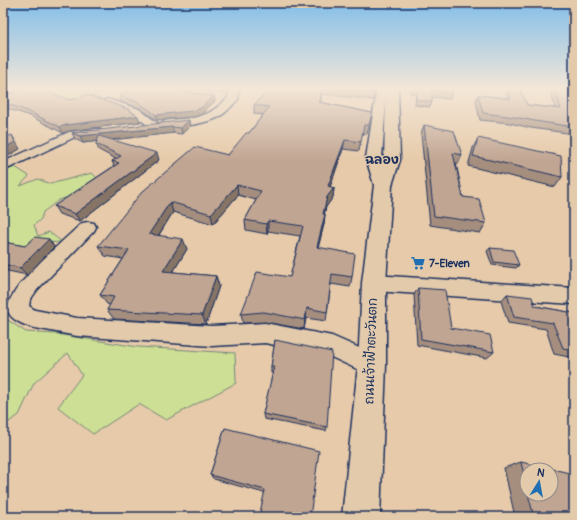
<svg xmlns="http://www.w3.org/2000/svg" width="577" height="520" viewBox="0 0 577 520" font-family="Pangolin,'Playpen Sans Thai',sans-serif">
	<rect width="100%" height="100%" fill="#e6caa9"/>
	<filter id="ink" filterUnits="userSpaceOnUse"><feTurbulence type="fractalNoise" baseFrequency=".025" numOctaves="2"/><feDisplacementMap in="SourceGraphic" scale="8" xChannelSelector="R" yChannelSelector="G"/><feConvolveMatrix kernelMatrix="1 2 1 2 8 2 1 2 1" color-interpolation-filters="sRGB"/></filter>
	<g filter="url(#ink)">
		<path fill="#cddf94" stroke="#748779" d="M37 88H110L71 104 3 100V91L15 95Z
			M15 167 29 176 20 186 38 179 50 184 92 173 97 178 69 197 59 200 43 212 41 219 34 225 38 236 49 232 62 242 40 243 3 253V172Z
			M3 319H6L26 332 56 334 138 347 235 353 236 383 166 420 139 404 93 434 58 407 82 375 68 353 34 383 19 415 3 426Z"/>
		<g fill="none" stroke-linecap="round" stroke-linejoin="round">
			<defs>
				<path id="minor" d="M227 88H237L239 90 238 99C233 105 224 115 217 118 208 122 167 132 160 124 165 119 175 120 181 119 205 117 210 114 228 98L229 90Z
					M107 99 139 109 160 125 154 128 150 127 131 113 104 104 102 102Z
					M97 129 101 130 103 132 101 134 75 137 3 171V162L69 132Z
					M88 222 94 223 96 227 94 231 37 290 30 300 29 306 35 310 77 318 212 326 265 323 332 336 380 357 384 365 380 373 372 376 329 356 265 343 212 346 77 336 30 327C23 324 11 320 8 311 3 291 67 238 82 223Z
					M374 275 574 288V304L374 291 367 288 364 283 367 278Z"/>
				<path id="secondary" d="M377 88H385L386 90V88H398L400 160 392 185 386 283V365L380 517H342L358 365 362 283 374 185 366 158ZM386 98 384 160 383 162 382 158Z"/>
			</defs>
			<use href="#minor" stroke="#1b2f5e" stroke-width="3"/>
			<use href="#secondary" stroke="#1b2f5e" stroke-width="3"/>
			<use href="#minor" fill="#e2caab" fill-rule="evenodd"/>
			<use href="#secondary" fill="#e2caab" fill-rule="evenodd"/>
		</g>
		<path fill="#a58e7e" stroke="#1b2f5e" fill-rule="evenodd" d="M187 88H227L228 91 225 94Z
			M270 88H376L373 100 322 94 320 102 372 113 367 134H362L359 151 343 149 330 187 334 188 333 197 326 207 324 214H325L324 224 318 247 352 277 350 287 331 284 326 321 306 318 304 329 265 322 243 323 241 314 290 277 300 236 268 231 267 234 246 230 245 220 256 200 238 195 213 224 173 212 159 235 187 249 173 272 216 276 219 286 206 324 114 319 107 310 110 305 107 304 100 295 123 259 105 256 98 246 228 155 249 133 263 115 254 114V105Z
			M410 88H451L452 93 450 99 432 97V102L430 107 415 105 416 94 410 93Z
			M506 88H519L527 105 555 108 550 88H574V134L531 128 510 123 480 120 476 101 478 95 507 98Z
			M190 93 214 96 215 101 202 114 194 117 157 120 140 108 121 102 119 96Z
			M3 96 71 100 90 96 140 122 69 131 63 133 30 116 3 107Z
			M424 125 462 155 458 164 456 163 463 197 486 223 480 233 430 225 421 134Z
			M190 126 182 134 174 133 110 140 159 160 80 221 59 214 54 206 114 166 112 161 116 159 99 150 96 144 97 141 83 143 75 139 72 133Z
			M478 138 562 177 555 187 468 166 473 148Z
			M49 239 54 247 27 275 3 270V242L25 246Z
			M490 248 519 265 516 268 492 265 487 251Z
			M418 288 451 328 494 352 487 358 417 345 414 295Z
			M507 294 535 306 574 313V358L554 354 546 329 508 323 501 301Z
			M275 340 327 427 326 431 264 419 263 414 273 373H271V367Z
			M225 428 310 517 264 493 214 479 210 475Z
			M521 462 574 517H515L504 468ZM527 470 551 494H527Z"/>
		<path fill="#867466" stroke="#1b2f5e" d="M224 88H227L228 91 225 94Z
			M322 88V94L319 110V102Z
			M214 96 215 101 202 114 194 117 157 120 156 115Z
			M138 116 140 122 69 131 63 133 60 127 66 125Z
			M189 120 190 126 182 134 181 128Z
			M172 127 174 133 83 143 80 136Z
			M12 135 20 149 3 159V149Z
			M345 140 343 149 327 196 328 186Z
			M157 153 159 160 80 221 75 214Z
			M237 185 238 195 213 224 211 214Z
			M334 188 333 197 326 207 322 224 323 214 327 197Z
			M170 202 173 212 153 244 149 234Z
			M325 214 324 224 316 257 317 247Z
			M268 221V231L267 234 266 224Z
			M49 239 54 247 27 275 20 268Z
			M183 239 187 249 168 280 163 271Z
			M216 276 219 286 206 324 202 315Z
			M307 308 306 318 304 329 305 320Z
			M3 512 7 515 5 517H3Z"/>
		<path fill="#c0a592" stroke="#1b2f5e" d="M28 88H37L71 100 88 94 90 96 128 109 138 116 66 125 60 127 27 111 3 102V96Z
			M133 88H170L190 93 214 96 201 108 192 111 156 115 138 102 119 96Z
			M270 88H322L319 102 372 113 369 125H364L361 142 345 140 328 186 334 188 327 197 323 214H325L317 247 355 254 352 277 332 274 327 312 307 308 305 320 264 312 241 314 257 272 290 277 303 226 268 221 266 224 245 220 261 191 237 185 211 214 170 202 149 234 183 239 163 271 216 276 202 315 107 310 114 297 100 295 129 250 98 246 142 192 195 147 228 155 246 133H249L269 107 254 105Z
			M337 88H376L375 92Z
			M411 88H451L452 93 432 91V102L416 100 417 89Z
			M509 88H519L527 105 561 109 555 88H574V127L535 121 514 117 483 113 478 95 511 99Z
			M189 120 181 128 172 127 80 136 72 133Z
			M424 125 454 131 462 155 453 153 463 197 479 199 486 223 434 216Z
			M12 135 15 142 3 149V138Z
			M99 136 157 153 75 214 54 206 119 163 112 161 121 156 96 144Z
			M478 138 561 156 562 177 473 156Z
			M35 237 49 239 20 268 3 264V242L25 246Z
			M490 248 513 250 519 265 494 262Z
			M418 288 445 290 451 328 490 335 494 352 421 339Z
			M507 294 532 297 535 306 574 313V350L563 348 553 323 514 317Z
			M275 340 332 352 327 427 263 414 274 367H271Z
			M225 428 319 451 310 517H259L265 490 210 475Z
			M521 462 574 474V517H534L528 494H551V470H527V488Z"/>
	</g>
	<linearGradient id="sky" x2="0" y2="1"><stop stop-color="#82bee9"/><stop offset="0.55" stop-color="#f4e7d8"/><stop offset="1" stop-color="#f4e7d8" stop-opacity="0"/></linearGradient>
	<rect width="577" height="161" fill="url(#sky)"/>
	<defs>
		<symbol id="supermarket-bare" viewBox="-9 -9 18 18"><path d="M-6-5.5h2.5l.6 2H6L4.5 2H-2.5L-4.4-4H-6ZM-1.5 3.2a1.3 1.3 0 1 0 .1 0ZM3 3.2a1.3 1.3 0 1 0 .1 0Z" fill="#1f6fb2" stroke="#e2caab" stroke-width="2.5" paint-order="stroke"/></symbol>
	</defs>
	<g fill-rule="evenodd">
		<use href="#supermarket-bare" x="408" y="253" width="20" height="20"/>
	</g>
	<g text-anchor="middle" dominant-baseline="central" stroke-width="3" stroke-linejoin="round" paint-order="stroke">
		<g font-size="11" font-weight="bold" fill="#1b2f5e" stroke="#e2caab" text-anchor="start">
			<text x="429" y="263">7-Eleven</text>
		</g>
		<g font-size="13" font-weight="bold" fill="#1b2f5e" stroke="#e2caab">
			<text x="382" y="160">ฉลอง</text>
		</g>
		<g font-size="13" fill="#1b2f5e" stroke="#e2caab">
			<text transform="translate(371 351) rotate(-88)">ถนนเจ้าฟ้าตะวันตก</text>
		</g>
	</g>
	<rect width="577" height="520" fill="none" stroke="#e2caab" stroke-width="16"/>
	<rect x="8" y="8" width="561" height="504" fill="none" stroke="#1b2f5e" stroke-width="1.5" filter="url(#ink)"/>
	<g transform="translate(539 482) rotate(11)"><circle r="19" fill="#e2caab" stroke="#928c8c"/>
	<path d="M0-3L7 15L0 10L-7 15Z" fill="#1f6fb2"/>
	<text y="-6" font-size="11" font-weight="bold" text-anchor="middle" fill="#1b2f5e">N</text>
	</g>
</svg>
